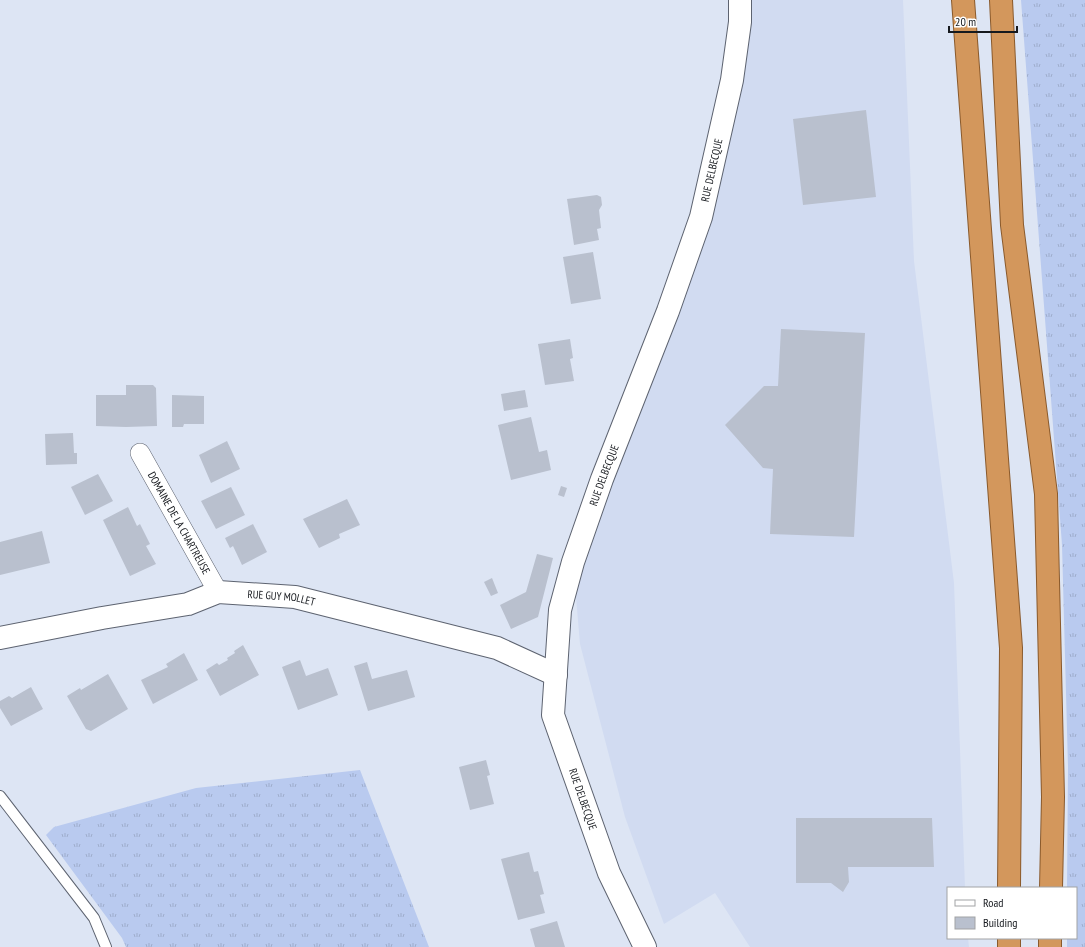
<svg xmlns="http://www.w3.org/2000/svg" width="1085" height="947" viewBox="0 0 1085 947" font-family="'PT Sans Narrow',sans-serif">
	<defs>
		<pattern id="grass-tufts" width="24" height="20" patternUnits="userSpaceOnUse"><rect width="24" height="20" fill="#b9caef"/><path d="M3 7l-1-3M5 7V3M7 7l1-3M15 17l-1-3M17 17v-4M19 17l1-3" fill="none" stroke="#9eadcc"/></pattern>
	</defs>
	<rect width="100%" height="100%" fill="#dde5f4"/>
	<path fill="#d1dbf1" d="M740 0H903L914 261 954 583 965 888H948V938H968L969 947H750L715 893 664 924 625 817 580 644 573 562 668 311Z"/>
	<path fill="url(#grass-tufts)" d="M1021 0H1085V947H1067V938H1076V888H1067L1068 767 1062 545Z
		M360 770 429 947H126L122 938 46 835 54 827 196 788Z"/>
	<path fill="#b9c0ce" d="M866 110 876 197 803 205 793 119Z
		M597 195 601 197 602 205 599 210 601 228 597 229 599 240 574 245 567 199Z
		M593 252 601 299 571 304 563 257Z
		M781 329 865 333 854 537 770 534 773 469 763 468 725 425 764 386H778Z
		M570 339 573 358 570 359 574 381 545 385 538 344Z
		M126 385H153L156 388 157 426 126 427 96 426V395H126Z
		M525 390 528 407 504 411 501 394Z
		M172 395 204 396V424H184L183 427H172Z
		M531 417 539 452 547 450 551 470 511 480 498 425Z
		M73 433 74 453H77V464L46 465 45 434Z
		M227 441 240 469 211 483 199 455Z
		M98 474 113 501 85 515 71 487Z
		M561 486 567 488 564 497 558 495Z
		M231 487 245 515 216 529 201 501Z
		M347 499 360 525 339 534 340 538 319 548 303 519Z
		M128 507 137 526 140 524 150 544 146 546 156 564 130 576 103 520Z
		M253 524 267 552 242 565 233 546 230 548 225 538Z
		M42 531 50 563 0 575V542Z
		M537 554 553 558 538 617 511 629 500 605 526 592Z
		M492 578 498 593 491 596 484 582Z
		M243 645 259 675 220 696 206 670 217 663 219 665 228 660 227 658 235 653 234 651Z
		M184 653 198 680 153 704 141 680 168 667 166 664Z
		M300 660 306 676 328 668 338 695 298 710 282 667Z
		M367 662 372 679 407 670 415 697 368 711 354 666Z
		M108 674 128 709 91 731 86 729 67 696 80 688 81 690Z
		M31 687 43 709 11 726 0 708V701L9 696 12 698Z
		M486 760 490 775 487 776 494 804 470 810 459 767Z
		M796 818H932L934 867H848L849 882 843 892 831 883H796Z
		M529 852 534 872 538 871 544 894 540 895 545 913 518 920 501 859Z
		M557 921 565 947H535L530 929Z"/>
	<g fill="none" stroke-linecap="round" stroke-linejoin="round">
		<defs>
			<path id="service" d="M0 796 94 918 106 947"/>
			<g id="minor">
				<path id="s1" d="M140 453 218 592"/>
			</g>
			<g id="tertiary">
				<path id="s2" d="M0 638 102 618 188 604 218 592 295 597 497 648 556 675"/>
				<path id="s3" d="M645 947 609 873 553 715 560 610 573 562 602 479 668 311 701 217 732 80 740 22V0"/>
			</g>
			<path id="trunk" d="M963 0 1011 648 1009 888
				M1001 0 1012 225 1046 494 1053 797 1051 888
				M1009 947V938
				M1050 947V938"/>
		</defs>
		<use href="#service" stroke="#5d6370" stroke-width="12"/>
		<use href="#minor" stroke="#5d6370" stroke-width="20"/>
		<use href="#tertiary" stroke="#5d6370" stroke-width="24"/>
		<use href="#trunk" stroke="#8a5a2c" stroke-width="24"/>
		<use href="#service" stroke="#fff" stroke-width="10"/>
		<use href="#minor" stroke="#fff" stroke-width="19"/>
		<use href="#tertiary" stroke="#fff" stroke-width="22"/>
		<use href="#trunk" stroke="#d3975c" stroke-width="22"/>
	</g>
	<g text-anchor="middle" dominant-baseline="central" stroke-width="3.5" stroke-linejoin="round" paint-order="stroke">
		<g font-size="11" fill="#16191e" stroke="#fff">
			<text stroke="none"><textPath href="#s3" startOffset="821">RUE DELBECQUE</textPath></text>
			<text stroke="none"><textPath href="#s3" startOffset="497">RUE DELBECQUE</textPath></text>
			<text stroke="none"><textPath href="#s1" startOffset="80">DOMAINE DE LA CHARTREUSE</textPath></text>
			<text stroke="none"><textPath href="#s2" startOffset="287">RUE GUY MOLLET</textPath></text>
			<text transform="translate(583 799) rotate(71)">RUE DELBECQUE</text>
		</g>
	</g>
	<rect x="947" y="887" width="130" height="52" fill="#ffffff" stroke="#a2a3a5"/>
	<rect x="955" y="900" width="20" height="6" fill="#ffffff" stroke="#a2a3a5"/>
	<text x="983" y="907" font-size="12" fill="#16191e">Road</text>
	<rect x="955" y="917" width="20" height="12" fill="#b9c0ce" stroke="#a2a3a5"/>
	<text x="983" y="927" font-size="12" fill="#16191e">Building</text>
	<path d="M949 26v6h68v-6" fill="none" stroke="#16191e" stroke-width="2"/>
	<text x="955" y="26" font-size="12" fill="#16191e" stroke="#ffffff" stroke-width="3" paint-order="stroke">20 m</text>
</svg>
